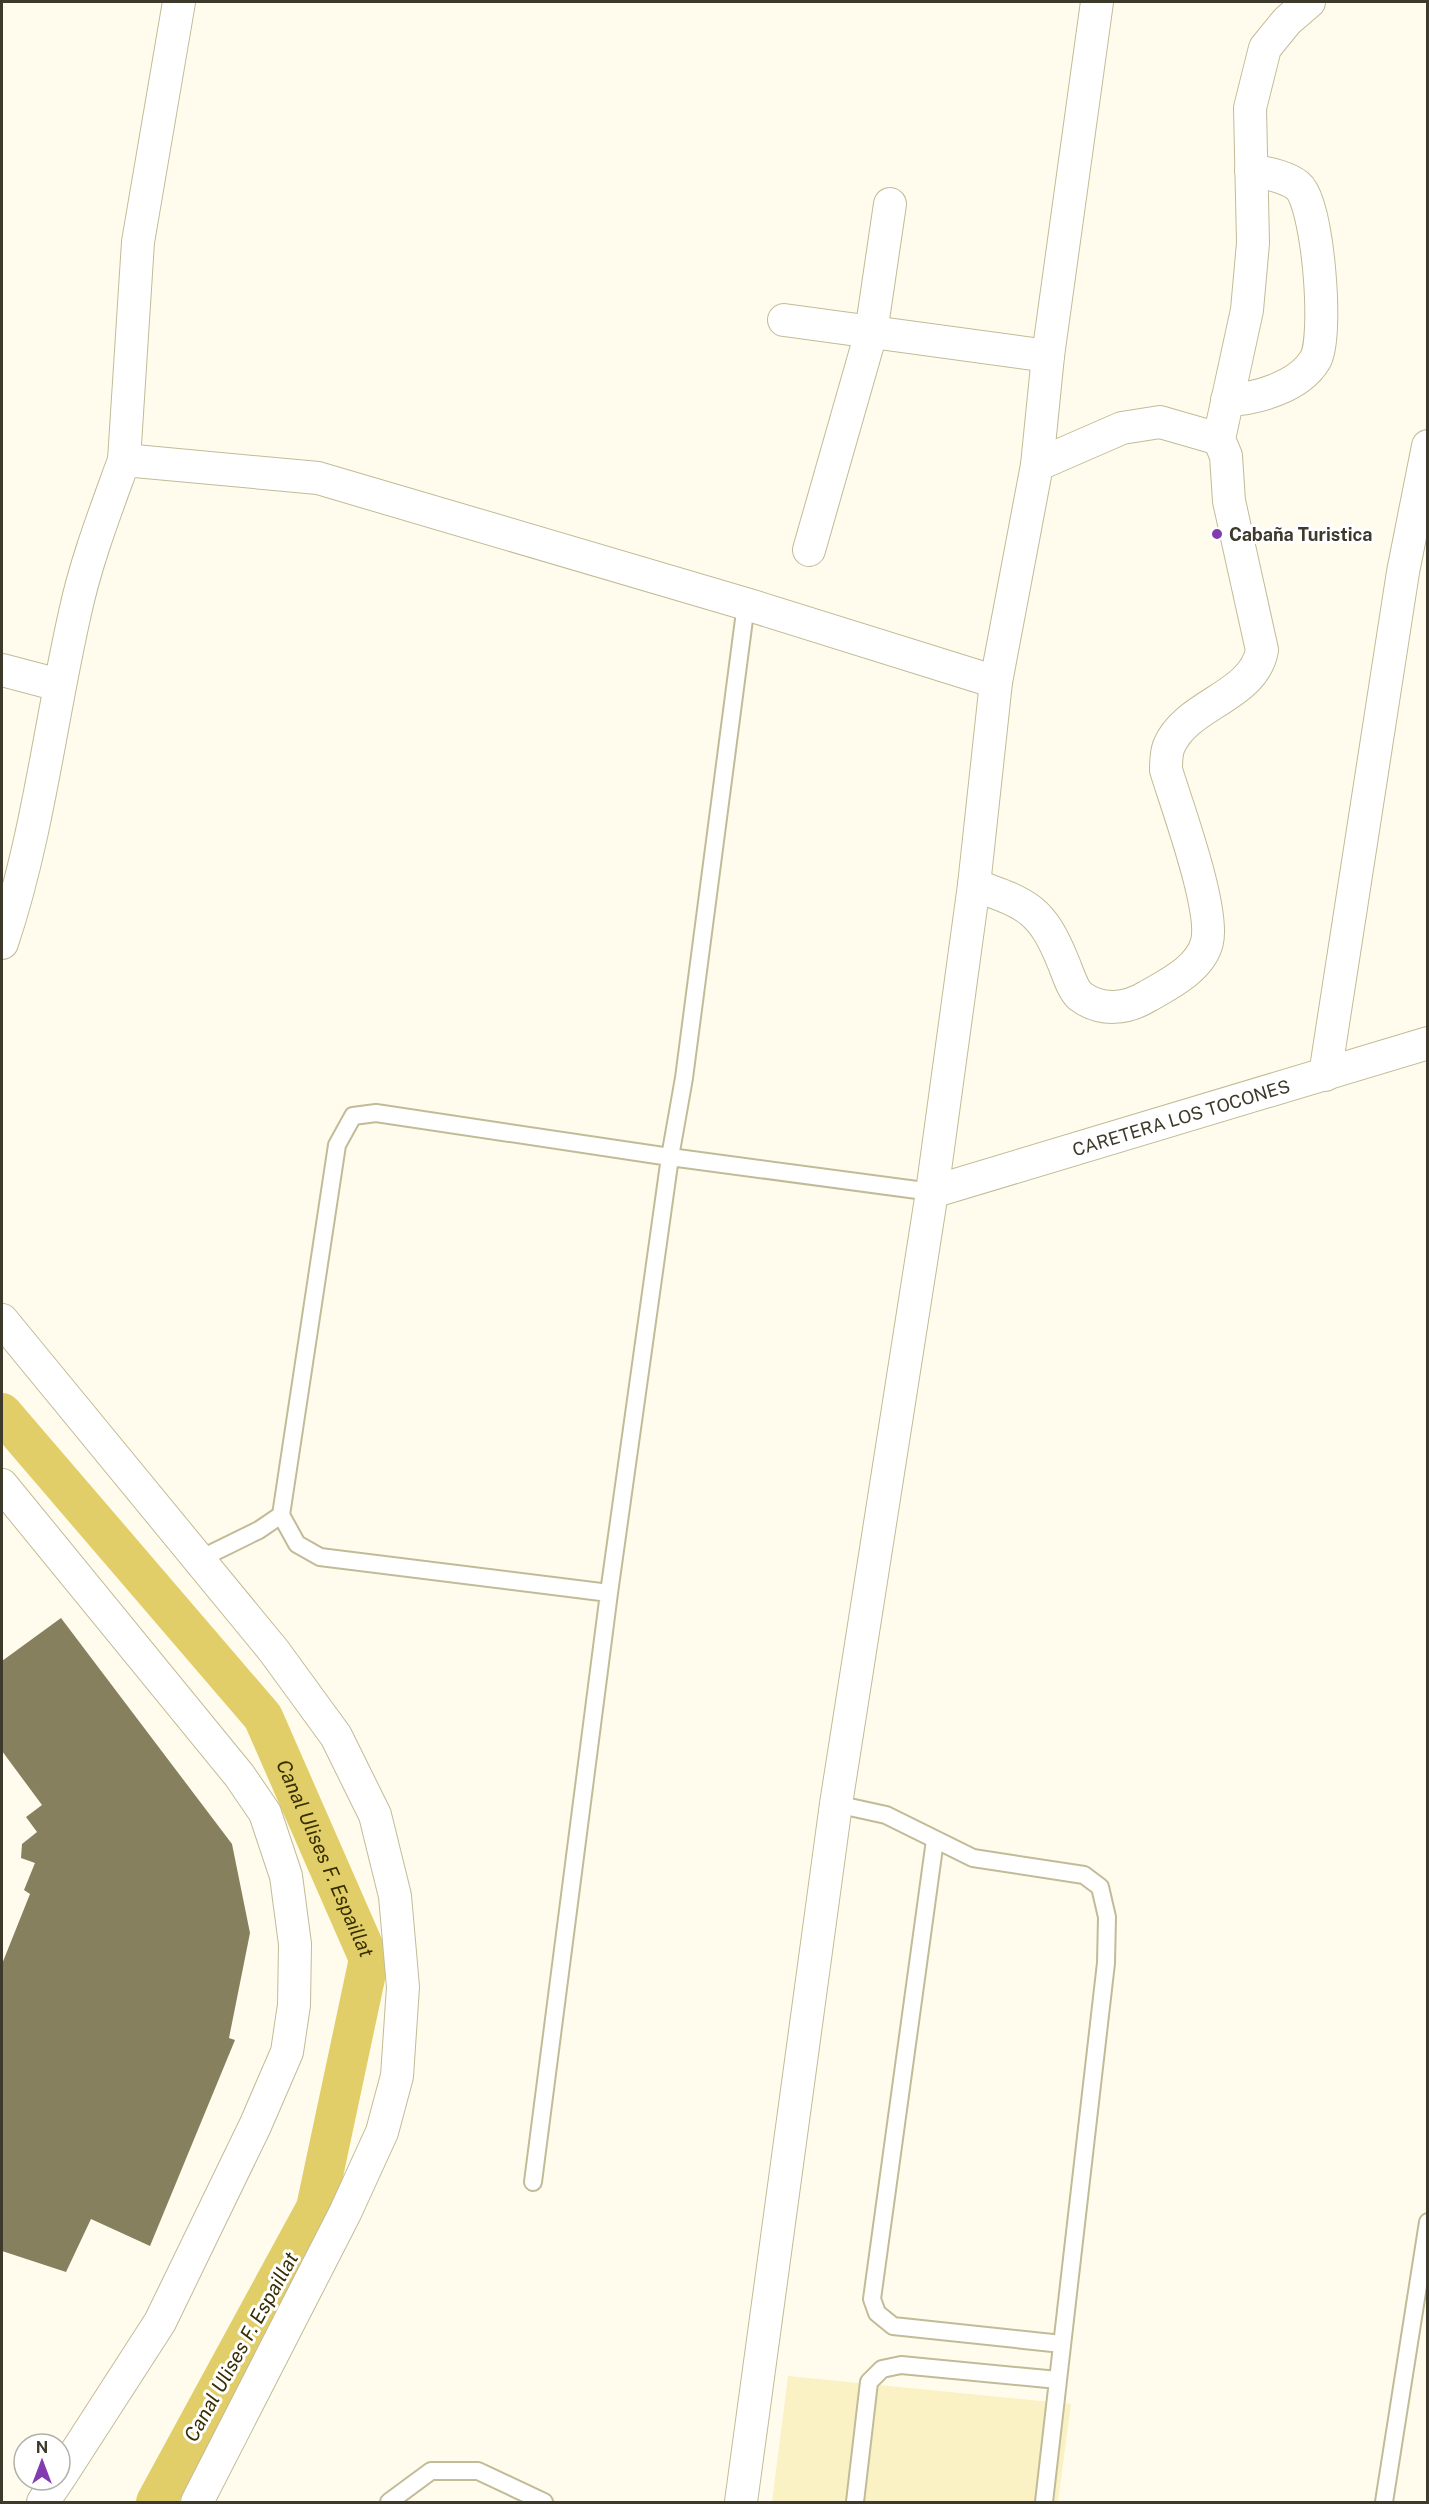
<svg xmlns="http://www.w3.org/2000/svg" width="1429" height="2504" viewBox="0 0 1429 2504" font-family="'Public Sans',sans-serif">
	<rect width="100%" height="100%" fill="#fffced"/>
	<path fill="#faf1c4" d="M788 2376 1071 2404 1058 2502H772Z"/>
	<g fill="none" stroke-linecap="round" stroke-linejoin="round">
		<path stroke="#e2ce68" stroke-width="40" id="s1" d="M2 1413 263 1717 369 1959 316 2208 156 2502"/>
	</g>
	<path fill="#87805e" d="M61 1618 232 1844 250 1933 229 2038 235 2040 150 2246 91 2219 66 2272 2 2251V1964L30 1894 24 1890 35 1863 21 1858 22 1844 37 1832 26 1817 42 1805 2 1751V1661Z"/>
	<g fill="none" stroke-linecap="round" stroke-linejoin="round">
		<defs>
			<path id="service" d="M746 604 684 1078 670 1157 932 1192
				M200 1559 259 1530 281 1515 297 1544 320 1557 609 1593 670 1157 376 1113 353 1116 337 1145 281 1515
				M836 1804 886 1815 973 1858 1084 1875 1100 1887 1107 1917 1106 1963 1044 2502
				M935 1840 872 2299 877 2313 893 2326 1062 2344
				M533 2182 609 1593
				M389 2502 431 2471H478L544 2502
				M855 2502 869 2382 882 2369 901 2365 1058 2380
				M1384 2502 1428 2222"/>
			<g id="minor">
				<path d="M784 320 1048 356"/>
				<path d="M1227 400C1256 399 1299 387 1315 360 1329 338 1318 202 1298 186 1286 176 1266 173 1251 170"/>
				<path d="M124 460 138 242 179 2"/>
				<path d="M1037 465 1122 428 1160 422 1219 439"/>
				<path d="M809 550 871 333 890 204"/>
				<path d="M2 670 59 685"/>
				<path d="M974 885C1028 904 1042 909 1064 964 1068 974 1073 990 1080 996 1101 1012 1127 1009 1148 996 1169 984 1201 968 1207 942 1215 909 1177 806 1166 770 1166 762 1166 753 1169 746 1186 704 1254 697 1262 650L1229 501 1226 456 1219 439 1247 310 1253 243 1250 108 1265 48 1287 21 1309 2"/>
				<path d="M2 943C38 836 50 723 75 613 86 561 106 510 124 460L318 478 746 604 996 682"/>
				<path d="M1325 1075 1403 572 1428 446"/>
				<path id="s2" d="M932 1192 1428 1043"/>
				<path d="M2 1320 274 1651 336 1736 375 1815 395 1896 403 1987 397 2076 382 2132 345 2213 197 2502"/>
				<path d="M2 1485 239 1775 265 1813 286 1876 295 1944 294 2005 287 2052 255 2126 160 2322 60 2477"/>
				<path d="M43 2502 58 2480"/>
				<path d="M741 2502 836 1804 932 1192 974 885 996 682 1037 465 1048 356 1097 2"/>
			</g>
		</defs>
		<use href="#service" stroke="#c2bb97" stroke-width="20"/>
		<use href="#minor" stroke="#c2bb97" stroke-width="34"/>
		<use href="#service" stroke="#fff" stroke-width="16"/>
		<use href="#minor" stroke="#fff" stroke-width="32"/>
	</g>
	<circle fill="#813caf" stroke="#fff" stroke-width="2" cx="1217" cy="534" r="6"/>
	<g text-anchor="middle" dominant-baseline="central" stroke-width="6" stroke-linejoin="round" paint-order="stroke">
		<g font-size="18" font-weight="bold" fill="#3d3a2c" stroke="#fff" text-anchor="start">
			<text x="1229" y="534">Cabaña Turistica</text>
		</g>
		<g font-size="18" fill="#3d3a2c" stroke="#fff">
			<text stroke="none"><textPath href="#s2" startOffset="260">CARETERA LOS TOCONES</textPath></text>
		</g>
		<g font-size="20" font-style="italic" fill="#372f01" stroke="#fff">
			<text stroke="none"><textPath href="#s1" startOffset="555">Canal Ulises F. Espaillat</textPath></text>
			<text transform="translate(241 2347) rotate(-61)">Canal Ulises F. Espaillat</text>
		</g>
	</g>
	<rect width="1429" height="2504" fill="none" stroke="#3d3a2c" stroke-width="6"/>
	<g transform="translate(42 2462)"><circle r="28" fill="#ffffff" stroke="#b1b0ab" stroke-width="1.5"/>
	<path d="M0-4.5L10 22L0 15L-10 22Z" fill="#813caf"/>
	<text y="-9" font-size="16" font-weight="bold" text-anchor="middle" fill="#3d3a2c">N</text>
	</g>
</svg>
